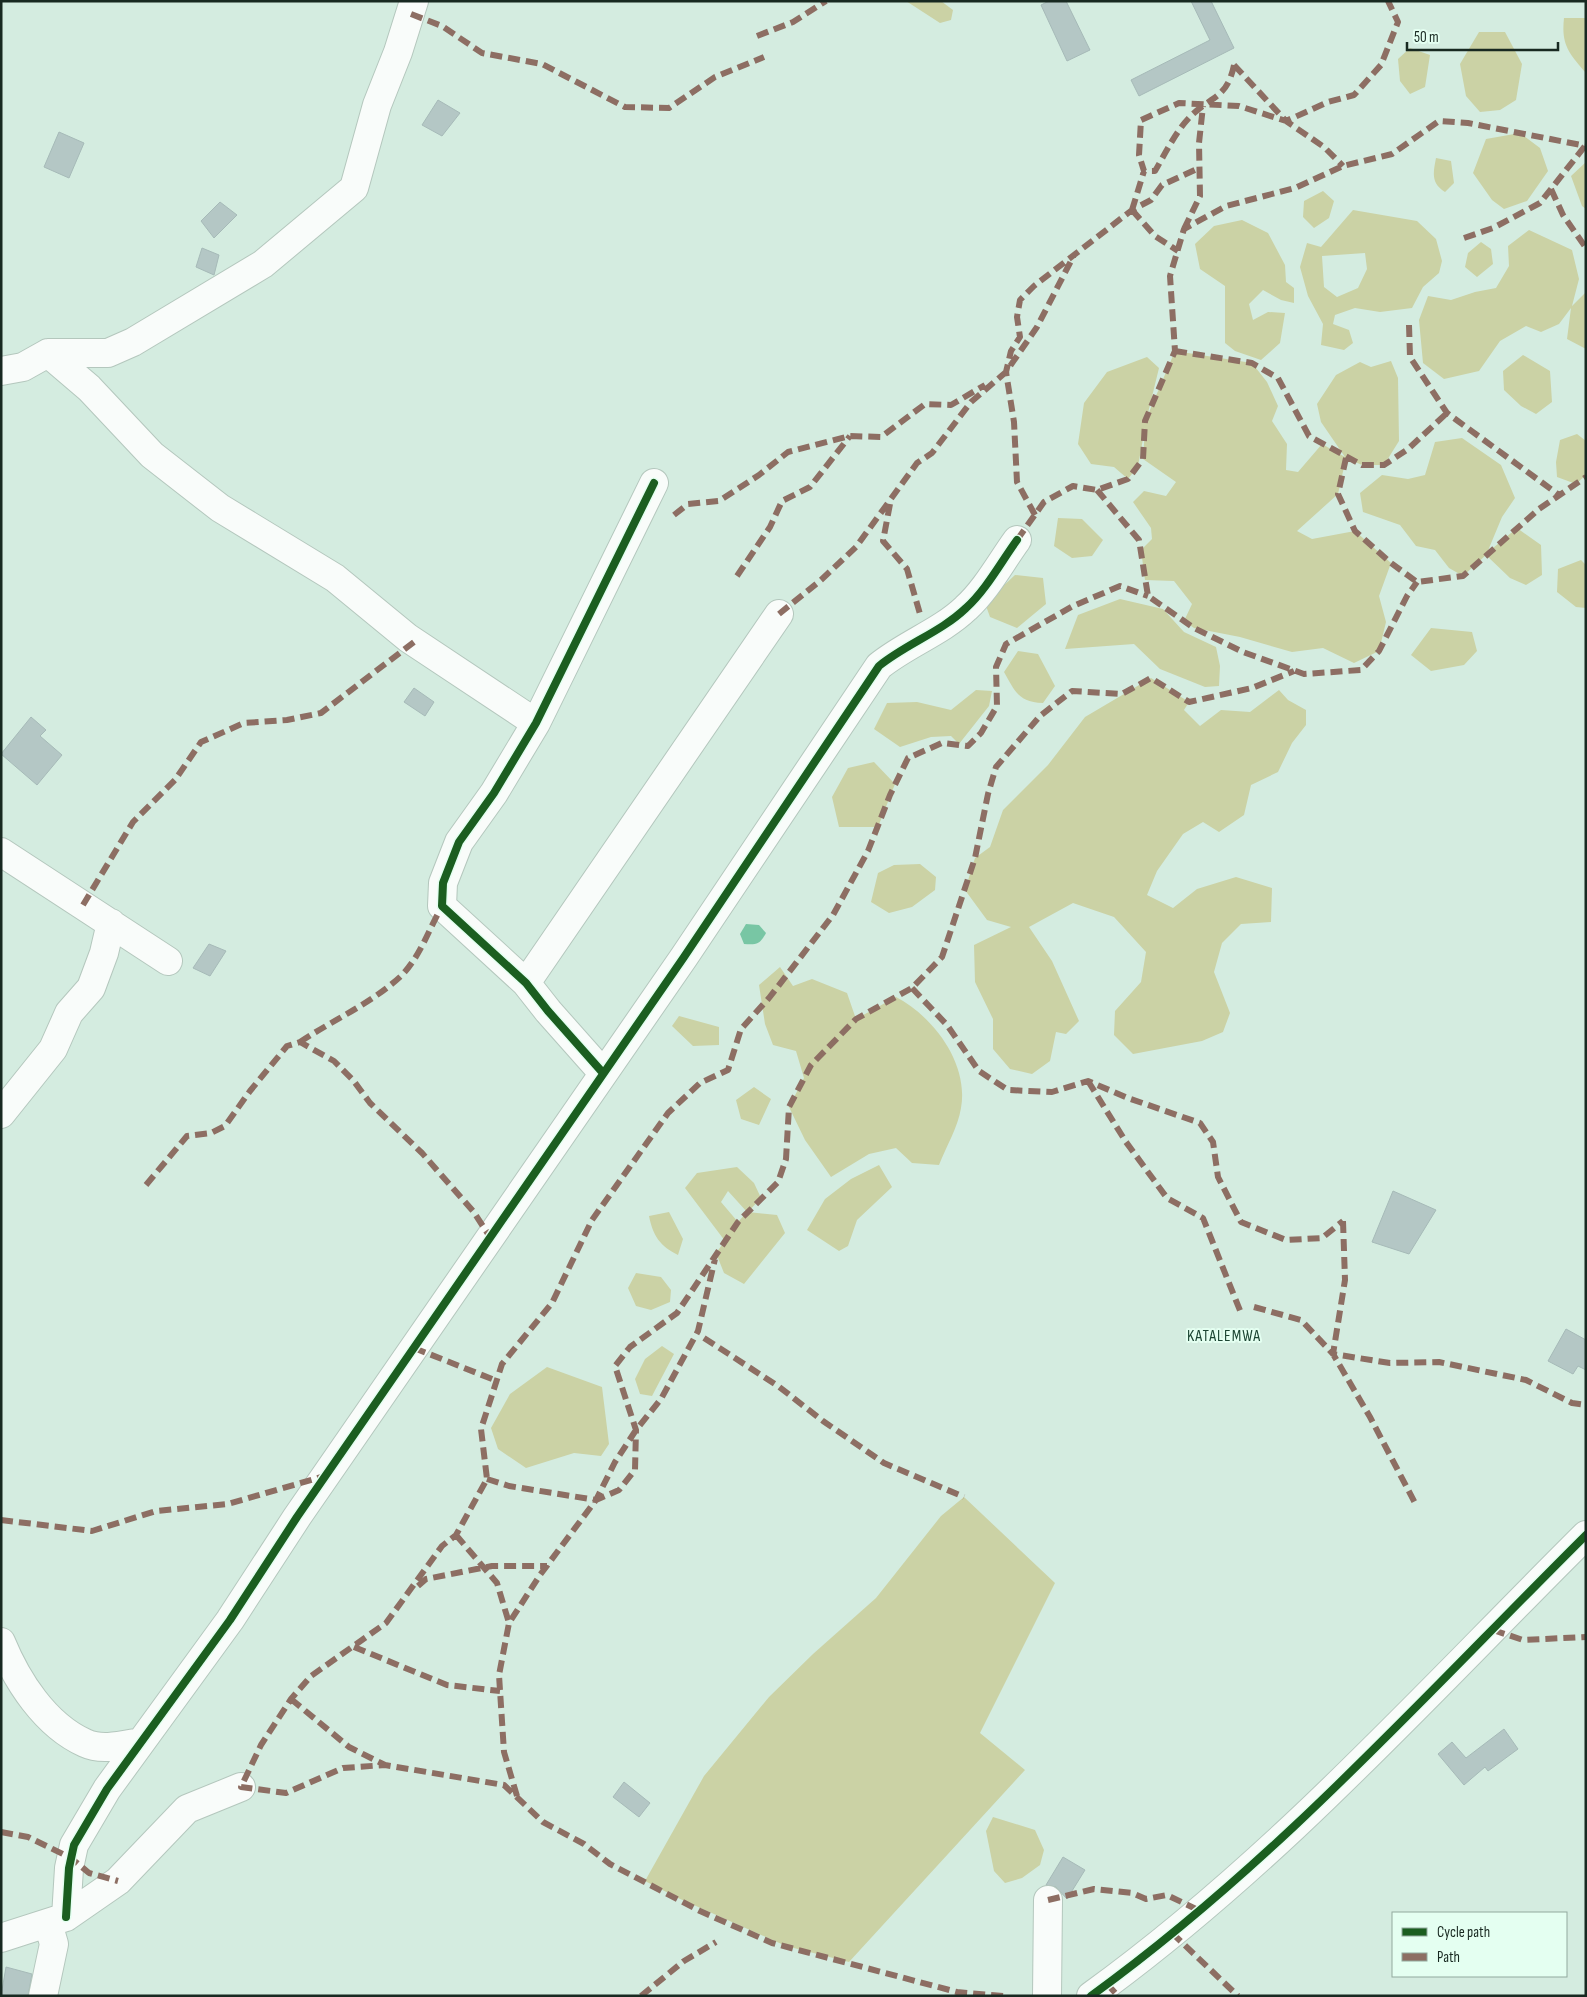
<svg xmlns="http://www.w3.org/2000/svg" width="1587" height="1997" viewBox="0 0 1587 1997" font-family="'Sofia Sans Condensed',sans-serif">
	<rect width="100%" height="100%" fill="#d4ece0"/>
	<path fill="#cbd2a5" fill-rule="evenodd" d="M906 1H941L953 10 951 20 940 23Z
		M1564 18H1586V73C1569 53 1561 45 1564 18Z
		M1479 32H1505L1522 64 1516 100 1500 110 1480 112 1466 96 1460 64Z
		M1410 48 1430 55 1425 87 1410 94 1400 81 1398 59Z
		M1520 133 1540 148 1548 171 1527 201 1504 209 1492 200 1473 173 1486 139Z
		M1436 158 1451 161 1454 183 1445 192C1431 183 1433 174 1436 158Z
		M1586 162V209L1582 206 1571 176Z
		M1323 191 1334 201 1329 218 1314 228 1303 217 1304 201Z
		M1353 210 1417 221 1436 239 1442 261 1439 273 1423 287 1412 308 1380 312 1355 308 1335 315 1333 324 1349 330 1353 343 1344 350 1321 345 1323 324 1308 296 1300 267 1307 243 1321 247ZM1365 253 1367 269 1358 288 1337 297 1324 287 1322 256Z
		M1242 220 1268 233 1285 265 1286 282 1294 288V303L1281 300 1263 290 1249 304 1253 320 1268 312 1285 313 1280 343 1261 360 1235 351 1225 343V286L1200 269 1195 244 1214 226Z
		M1529 230 1572 250 1579 279 1572 306 1586 292V349L1567 339 1571 308 1559 324 1541 332 1526 326 1500 341 1479 371 1444 379 1423 363 1419 320 1428 296 1451 300 1475 292 1496 288 1509 266 1508 246Z
		M1481 242 1491 249 1493 264 1477 277 1465 267 1468 253Z
		M1175 351 1252 363 1267 382 1278 406 1272 421 1287 444 1286 470 1298 472 1322 444 1345 457 1321 422 1317 404 1336 375 1360 362 1371 367 1391 361 1398 378 1399 441 1384 465H1362L1346 458 1338 494 1297 531 1312 539 1355 531 1391 563 1379 596 1386 622 1379 651 1354 663 1323 648 1292 652 1240 637 1194 628 1184 621 1192 604 1174 581 1145 580 1141 550 1152 539 1151 528 1133 502 1144 491 1166 496 1176 482 1143 459 1145 428 1138 466 1128 479 1114 467 1091 464 1078 444 1084 403 1107 372 1147 357 1159 368 1147 417Z
		M1523 355 1550 371 1552 402 1536 414 1521 406 1504 390 1503 371Z
		M1577 434 1586 441V475L1576 484 1557 477 1556 462 1560 440Z
		M1462 438 1501 465 1515 498 1502 517 1487 553 1517 528 1541 545 1542 575 1526 585 1510 578 1486 555 1463 576 1449 568 1435 550 1416 546 1400 525 1363 512 1360 493 1382 475 1408 479 1425 475 1435 442Z
		M1058 518 1082 519 1103 540 1092 556 1072 558 1054 546Z
		M1581 560 1586 565V608L1576 607 1557 592 1558 569Z
		M1015 575 1043 578 1046 604 1017 628 990 617 985 603Z
		M1120 599 1163 609 1184 632 1216 647 1220 666 1219 686 1205 687 1160 669 1134 644 1065 649 1078 615Z
		M1431 628 1472 632 1477 651 1464 665 1431 671 1411 655Z
		M1018 651 1038 654 1055 686 1043 703C1018 702 1015 691 1004 672Z
		M1151 678 1189 702 1184 710 1200 726 1221 710 1250 712 1279 690 1288 700 1306 710V725L1292 743 1278 772 1251 785 1244 815 1219 832 1203 822 1183 834 1157 871 1147 895 1173 908 1197 889 1236 877 1272 888 1271 922 1241 924 1222 943 1214 972 1230 1013 1223 1032 1202 1041 1133 1054 1114 1035 1115 1011 1141 982 1146 952 1114 917 1073 903 1029 927 1052 961 1079 1021 1066 1034 1056 1032 1050 1061 1032 1074 1010 1069 993 1049V1019L975 982 974 945 1011 927 987 920 965 890 975 858 990 847 1003 810 1048 765 1085 717Z
		M976 690 992 691 989 706 959 744 951 736 931 737 900 747 874 729 887 703 917 702 951 710Z
		M874 762 895 784 878 827H839L832 797 848 768Z
		M920 864 936 877 935 890 912 907 889 913 871 902 878 873 894 865Z
		M780 967 793 986 812 979 847 993 856 1019 896 997C934 1017 969 1064 961 1108 958 1127 946 1147 939 1165L912 1163 896 1148 869 1154 831 1177 805 1140 789 1107 804 1078 796 1051 773 1045 765 1024 759 985Z
		M679 1016 719 1027V1045L693 1046 672 1026Z
		M754 1087 771 1099 759 1125 741 1119 736 1100Z
		M879 1165 892 1187 857 1220 848 1246 839 1251 807 1230 825 1199 851 1179Z
		M737 1167 754 1183 761 1198 748 1212 777 1215 785 1233 744 1284 724 1273 716 1253 725 1241 685 1188 697 1173ZM728 1191 747 1212 738 1222 721 1202Z
		M669 1212 683 1239 678 1255C660 1246 653 1236 649 1216Z
		M636 1273 661 1277 671 1290 670 1302 651 1310 636 1306 628 1288Z
		M662 1346 674 1354 652 1396 640 1394 635 1379 645 1359Z
		M547 1367 602 1387 609 1444 601 1456 574 1453 526 1468 498 1449 491 1428 510 1394Z
		M964 1497 1055 1583 980 1733 1025 1770 849 1962 786 1946 678 1898 645 1881 704 1776 769 1697 813 1654 876 1598 941 1516Z
		M993 1817 1035 1830 1044 1850 1040 1865 1022 1878 1005 1883 994 1871 986 1831Z"/>
	<path fill="#78c6a4" d="M746 924 759 925 766 933C760 944 757 945 744 944L740 934Z"/>
	<path fill="#b4c7c5" stroke="#a6bab8" d="M1049 1H1066L1090 50 1067 61 1041 5Z
		M1191 1H1211L1234 48 1139 96 1131 80 1210 40Z
		M438 100 460 113 442 136 422 125Z
		M59 132 84 143 69 178 44 167Z
		M220 202 237 215 214 238 201 221Z
		M202 248 219 255 214 275 196 267Z
		M414 688 434 702 425 716 404 702Z
		M31 717 46 730 40 736 62 755 37 785 1 754Z
		M209 944 226 951 210 976 193 968Z
		M1393 1191 1436 1210 1409 1254 1372 1242Z
		M1566 1329 1586 1340V1370L1578 1366 1573 1374 1548 1361Z
		M1504 1729 1518 1749 1488 1771 1485 1767 1464 1785 1438 1754 1452 1742 1466 1758Z
		M624 1782 650 1803 639 1817 613 1797Z
		M1063 1857 1085 1870 1067 1899 1056 1887 1046 1885Z
		M6 1967 32 1974 28 1996H1Z"/>
	<g fill="none" stroke-linecap="round" stroke-linejoin="round">
		<defs>
			<path id="minor" d="M48 353H108L133 342 263 264 354 188 377 105 398 52 414 1
				M1 371 23 367 48 353 89 388 152 455 220 508 335 578 408 638 536 723
				M1 852 168 961
				M526 983 779 614
				M603 1073 548 1011 526 983 442 906 443 883 459 842 494 793 536 723 654 483
				M1 1114 53 1049 69 1013 91 988 104 953 111 923
				M1 1642C17 1681 45 1725 85 1743 102 1751 123 1745 141 1742
				M66 1917 69 1868 74 1845 107 1789 230 1620 297 1517 684 957 879 666C906 644 941 632 966 608 986 590 1001 562 1017 540
				M1 1938 66 1917 118 1881 187 1809 241 1787
				M43 1996 54 1944 48 1923
				M1047 1996 1048 1900
				M1091 1996C1275 1863 1426 1694 1586 1535"/>
		</defs>
		<use href="#minor" stroke="#b4c7bd" stroke-width="30"/>
		<use href="#minor" stroke="#f9fcfa" stroke-width="28"/>
		<path stroke="#8d6e63" stroke-width="6" stroke-dasharray="12 6" stroke-linecap="butt" d="M411 14 442 26 482 53 542 64 625 107 669 108 715 77 764 57
			M757 36 793 22 826 1
			M1234 65C1227 100 1209 96 1188 119 1175 133 1165 154 1155 171H1144L1139 155 1141 120 1179 103 1239 106 1286 121 1328 102 1354 95 1381 65 1398 22 1388 1
			M1234 65 1286 121 1324 147 1343 166
			M1551 189 1563 215 1586 248
			M1132 210 1155 236 1178 251
			M1132 210 1144 171
			M1184 229 1200 196 1199 143 1203 106
			M1464 238 1493 228 1540 203 1585 146
			M1409 325 1410 357 1447 413 1559 495
			M1175 351 1252 363 1278 378 1309 436 1362 465H1384L1408 449 1447 413
			M1346 458 1338 494 1355 531 1391 563 1417 582 1463 576 1539 509 1586 477
			M1097 490 1139 540 1148 596 1194 628 1243 652 1304 674 1361 670 1379 651 1407 596 1417 582
			M890 504 883 541 907 569 920 614
			M674 515 688 504 719 501 759 475 788 452 850 436 881 437 925 404 951 405 985 385
			M1035 515 1017 482 1014 422 1006 372 1011 351 1020 337 1017 317 1020 300 1034 286 1132 210 1151 200 1162 185 1199 168
			M1017 540 1044 502 1073 486 1097 490 1128 479 1143 459 1145 421 1175 351 1170 276 1184 229 1226 206 1295 188 1343 166 1392 154 1439 121 1468 123 1586 146
			M737 576 770 527 782 501 810 487 850 436
			M779 614 821 580 856 547 917 463 932 453 971 402 1006 372 1037 327 1074 255
			M83 905 133 822 175 780 201 742 244 723 287 720 321 713 414 642
			M912 988 947 1025 979 1071 1008 1090 1052 1092 1088 1081 1128 1098 1200 1123 1213 1142 1218 1177 1241 1222 1286 1240 1322 1238 1343 1221
			M300 1042C333 1020 372 1003 401 976 420 957 429 929 442 906
			M1088 1081 1126 1142 1167 1198 1203 1218 1241 1313
			M146 1185 187 1136 211 1133 225 1126 250 1091 287 1046 300 1042 334 1061 353 1080 370 1103 422 1153 473 1211 490 1237
			M1343 1221 1345 1280 1333 1354 1390 1363 1439 1362 1526 1380 1572 1403 1586 1405
			M1254 1307 1301 1320 1333 1354 1370 1417 1415 1503
			M704 1338 778 1386 823 1421 884 1463 964 1497
			M414 1348 497 1381
			M487 1479 509 1486 596 1500 615 1462 636 1430 661 1399 698 1331 715 1259
			M1 1520 92 1531 156 1511 228 1504 325 1476
			M456 1535 497 1583 509 1623
			M418 1586 426 1579 492 1566H547
			M1493 1630 1523 1640 1586 1637
			M354 1647 447 1685 500 1691
			M291 1699 349 1747 385 1765
			M517 1796 504 1752 499 1675 509 1623 540 1575 596 1500 619 1490 635 1470 636 1430 615 1366 630 1347 677 1313 738 1222 778 1182 786 1159 789 1107 811 1065 856 1019 912 988 942 957 975 858 988 794 996 767 1040 716 1072 691 1122 694 1151 678 1189 702 1252 688 1294 671
			M1 1832 28 1837 71 1858 89 1873 118 1881
			M1048 1900 1094 1889 1132 1893 1146 1899 1167 1895 1198 1910
			M1172 1933 1238 1996
			M1107 1984 1118 1996
			M641 1996 684 1961 716 1942
			M1003 1996 957 1992 772 1943 700 1911 610 1864 584 1844 543 1822 504 1785 385 1765 343 1768 286 1793 241 1787 261 1745 291 1699 311 1676 386 1623 442 1546 456 1535 487 1479 481 1429 502 1364 552 1303 592 1220 668 1113 700 1083 728 1070 741 1029 769 998 833 915 868 851 890 795 908 758 942 743 968 746 981 733 997 706 996 667 1006 644 1073 606 1120 586 1148 596"/>
		<defs>
			<path id="cycleway" d="M603 1073 548 1011 526 983 442 906 443 883 459 842 494 793 536 723 654 483
				M66 1917 69 1868 74 1845 107 1789 230 1620 297 1517 684 957 879 666C906 644 941 632 966 608 986 590 1001 562 1017 540
				M1091 1996C1275 1863 1426 1694 1586 1535"/>
		</defs>
		<use href="#cycleway" stroke="#e4fff1" stroke-width="11"/>
		<use href="#cycleway" stroke="#1b5e20" stroke-width="8"/>
	</g>
	<g text-anchor="middle" dominant-baseline="central" stroke-width="4" stroke-linejoin="round" paint-order="stroke">
		<g font-size="16" letter-spacing="1" fill="#1b4432" stroke="#e4fff1">
			<text x="1224" y="1336">KATALEMWA</text>
		</g>
	</g>
	<rect width="1587" height="1997" fill="none" stroke="#182921" stroke-width="5"/>
	<rect x="1392" y="1912" width="175" height="65" fill="#e4fff1" stroke="#92a99e"/>
	<rect x="1402" y="1928" width="25" height="8" fill="#1b5e20" stroke="#92a99e"/>
	<text x="1437" y="1937" font-size="15" fill="#182921">Cycle path</text>
	<rect x="1402" y="1953" width="25" height="8" fill="#8d6e63" stroke="#92a99e"/>
	<text x="1437" y="1962" font-size="15" fill="#182921">Path</text>
	<path d="M1407 42v8h151v-8" fill="none" stroke="#182921" stroke-width="2.5"/>
	<text x="1414" y="42" font-size="15" fill="#182921" stroke="#e4fff1" stroke-width="4" paint-order="stroke">50 m</text>
</svg>
